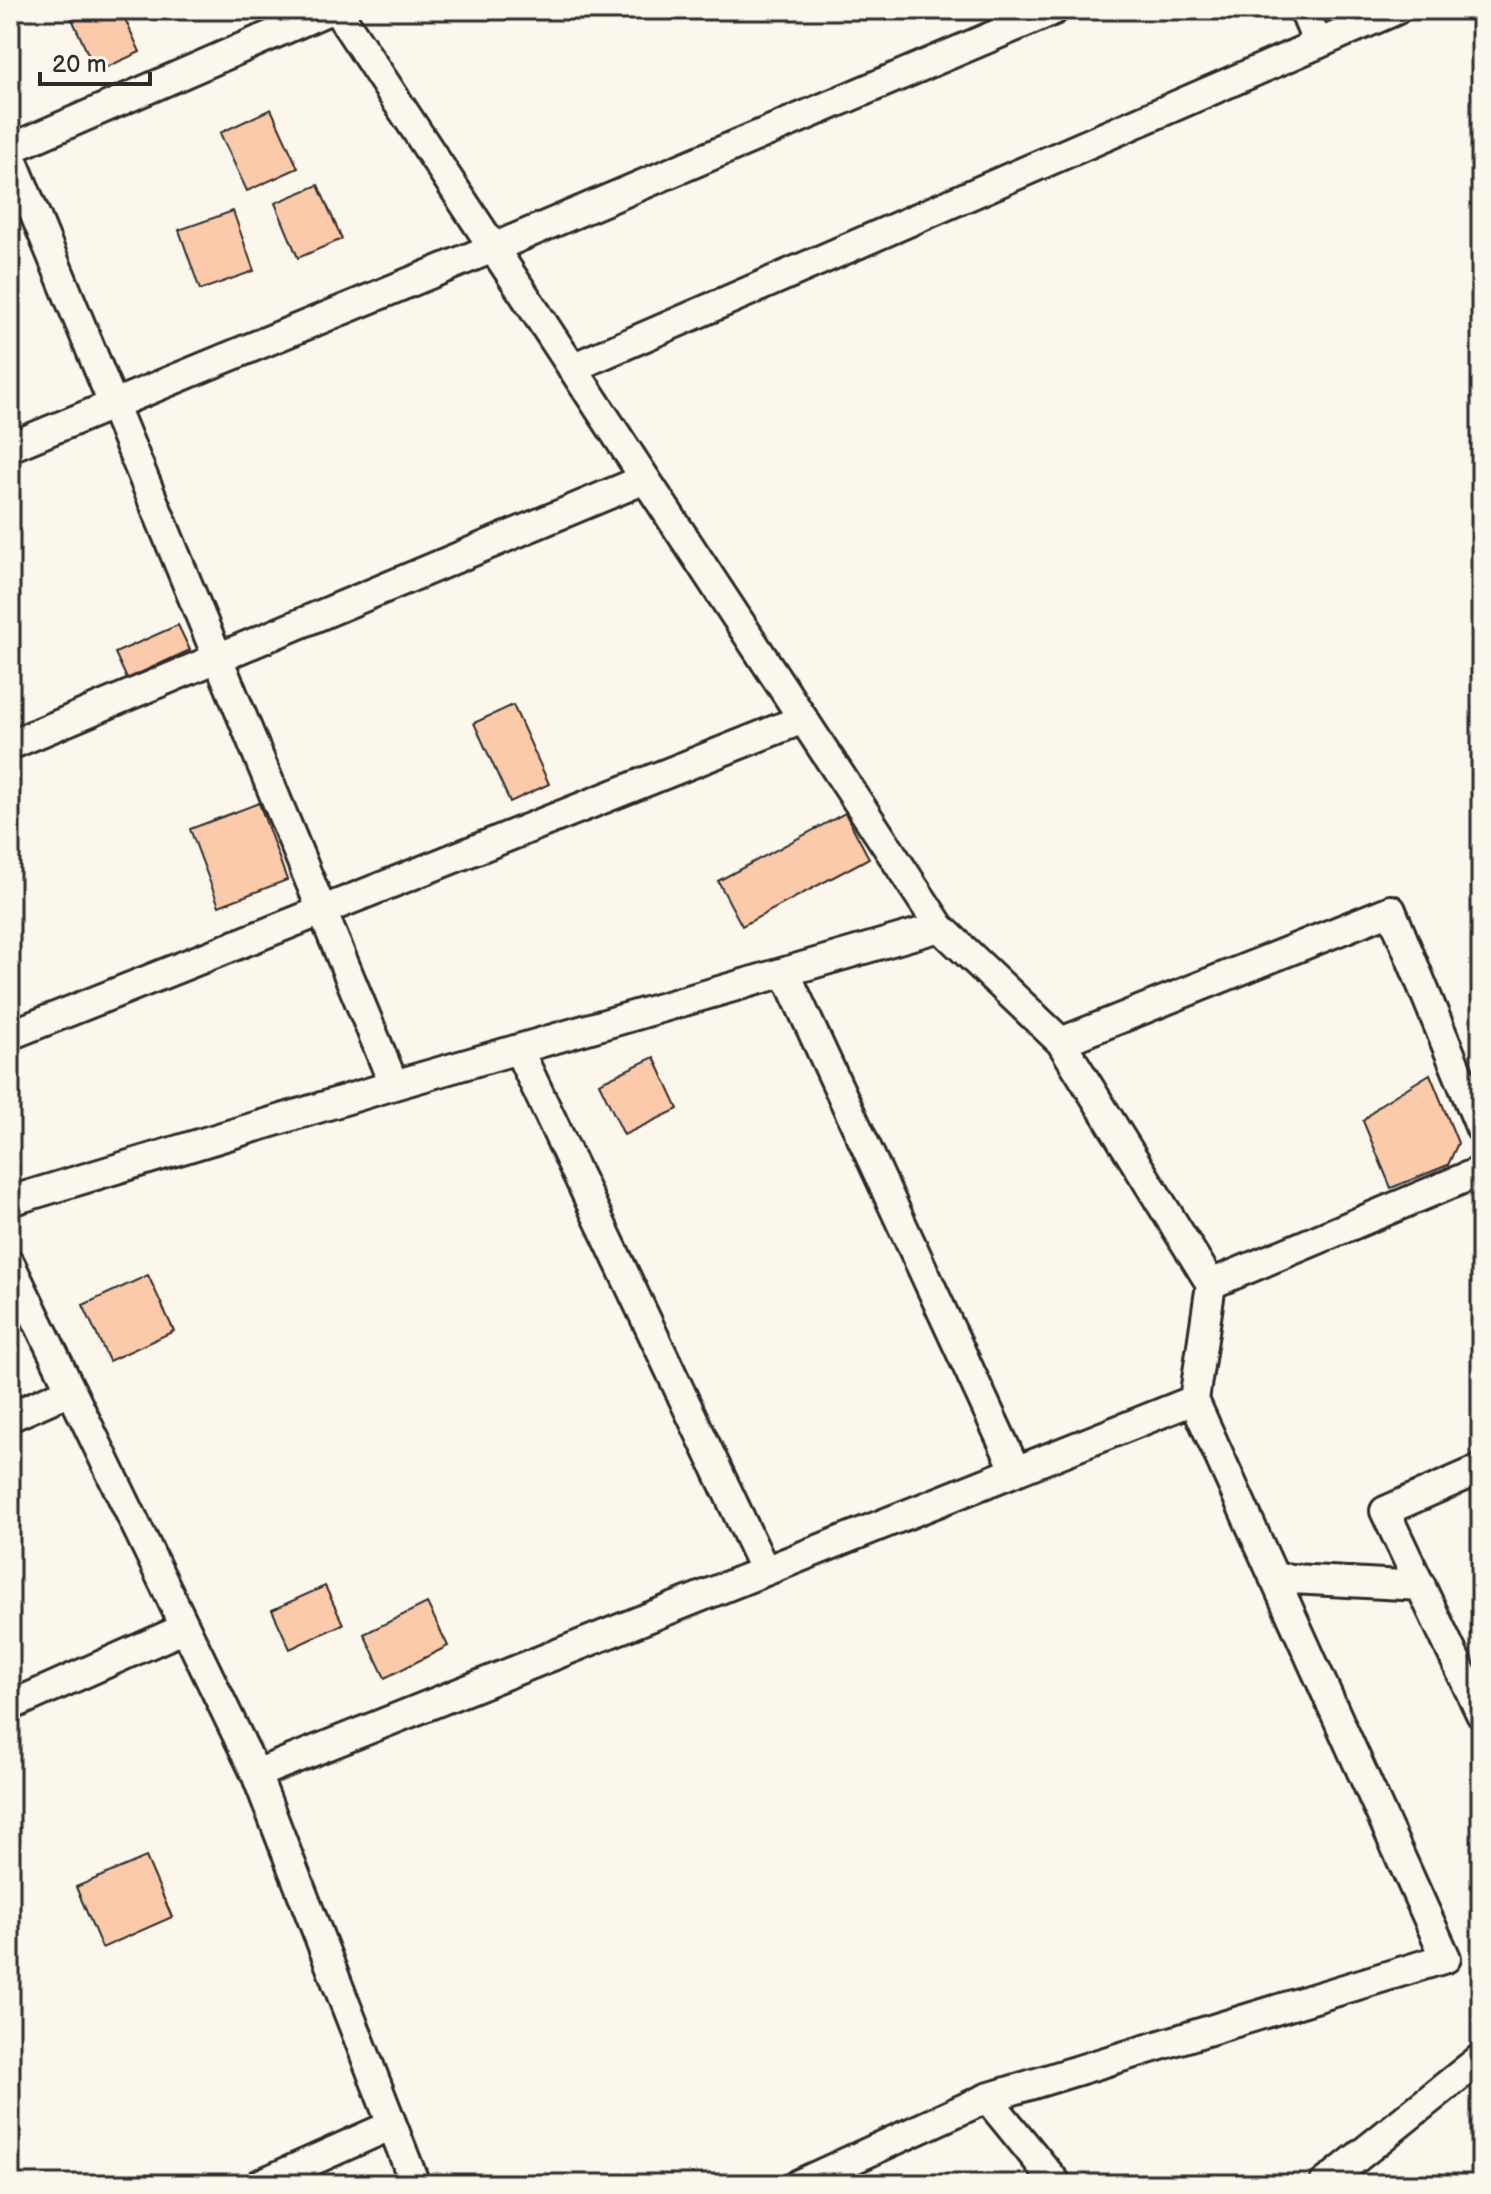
<svg xmlns="http://www.w3.org/2000/svg" width="1491" height="2194" viewBox="0 0 1491 2194" font-family="'Balsamiq Sans',sans-serif">
	<rect width="100%" height="100%" fill="#fbf7ec"/>
	<filter id="ink" filterUnits="userSpaceOnUse"><feTurbulence type="fractalNoise" baseFrequency=".0125" numOctaves="2"/><feDisplacementMap in="SourceGraphic" scale="16" xChannelSelector="R" yChannelSelector="G"/><feConvolveMatrix kernelMatrix="1 2 1 2 8 2 1 2 1" color-interpolation-filters="sRGB"/></filter>
	<g filter="url(#ink)">
		<path fill="#facaaa" stroke="#2b2b2b" stroke-width="2" d="M68 10H121L140 52 96 72Z
			M271 109 298 168 247 191 220 133Z
			M318 185 342 239 298 258 275 203Z
			M233 211 254 271 200 290 179 230Z
			M178 625 190 650 127 679 115 653Z
			M513 705 549 784 510 802 474 723Z
			M259 803 287 880 219 906 190 829Z
			M845 813 869 858 742 926 718 881Z
			M654 1057 678 1109 624 1135 599 1083Z
			M1430 1074 1458 1143 1448 1165 1391 1188 1363 1121 1381 1104Z
			M148 1275 174 1331 109 1361 83 1305Z
			M325 1586 343 1624 290 1649 272 1610Z
			M427 1603 448 1646 385 1678 364 1634Z
			M146 1857 172 1917 102 1948 76 1887Z"/>
		<g fill="none" stroke-linecap="round" stroke-linejoin="round">
			<defs>
				<path id="minor" d="M337 10 940 927 1061 1042 1211 1284 1194 1400 1446 1958 987 2098 799 2184
					M1304 10 1318 44
					M10 149 329 10
					M10 154 394 1085
					M572 368 1396 10
					M10 447 493 248 1054 10
					M10 745 645 479
					M785 972 1016 1471
					M10 1035 803 719
					M1061 1042 1391 910 1481 1129
					M518 1049 765 1571
					M10 1201 394 1085 940 927
					M10 1264 256 1774 415 2184
					M1211 1284 1481 1171
					M10 1417 71 1390
					M1481 1469 1385 1511 1481 1714
					M1274 1578 1421 1586
					M10 1706 185 1628
					M256 1774 1194 1400
					M987 2098 1057 2184
					M260 2184 392 2125
					M1324 2184 1481 2058"/>
			</defs>
			<use href="#minor" stroke="#2b2b2b" stroke-width="34"/>
			<use href="#minor" stroke="#fbf7ec" stroke-width="28"/>
		</g>
	</g>
	<rect width="1491" height="2194" fill="none" stroke="#fbf7ec" stroke-width="40"/>
	<rect x="20" y="20" width="1451" height="2154" fill="none" stroke="#2b2b2b" stroke-width="3" filter="url(#ink)"/>
	<path d="M40 72v12h110v-12" fill="none" stroke="#2b2b2b" stroke-width="4"/>
	<text x="52" y="72" font-size="24" fill="#2b2b2b" stroke="#fbf7ec" stroke-width="6" paint-order="stroke">20 m</text>
</svg>
